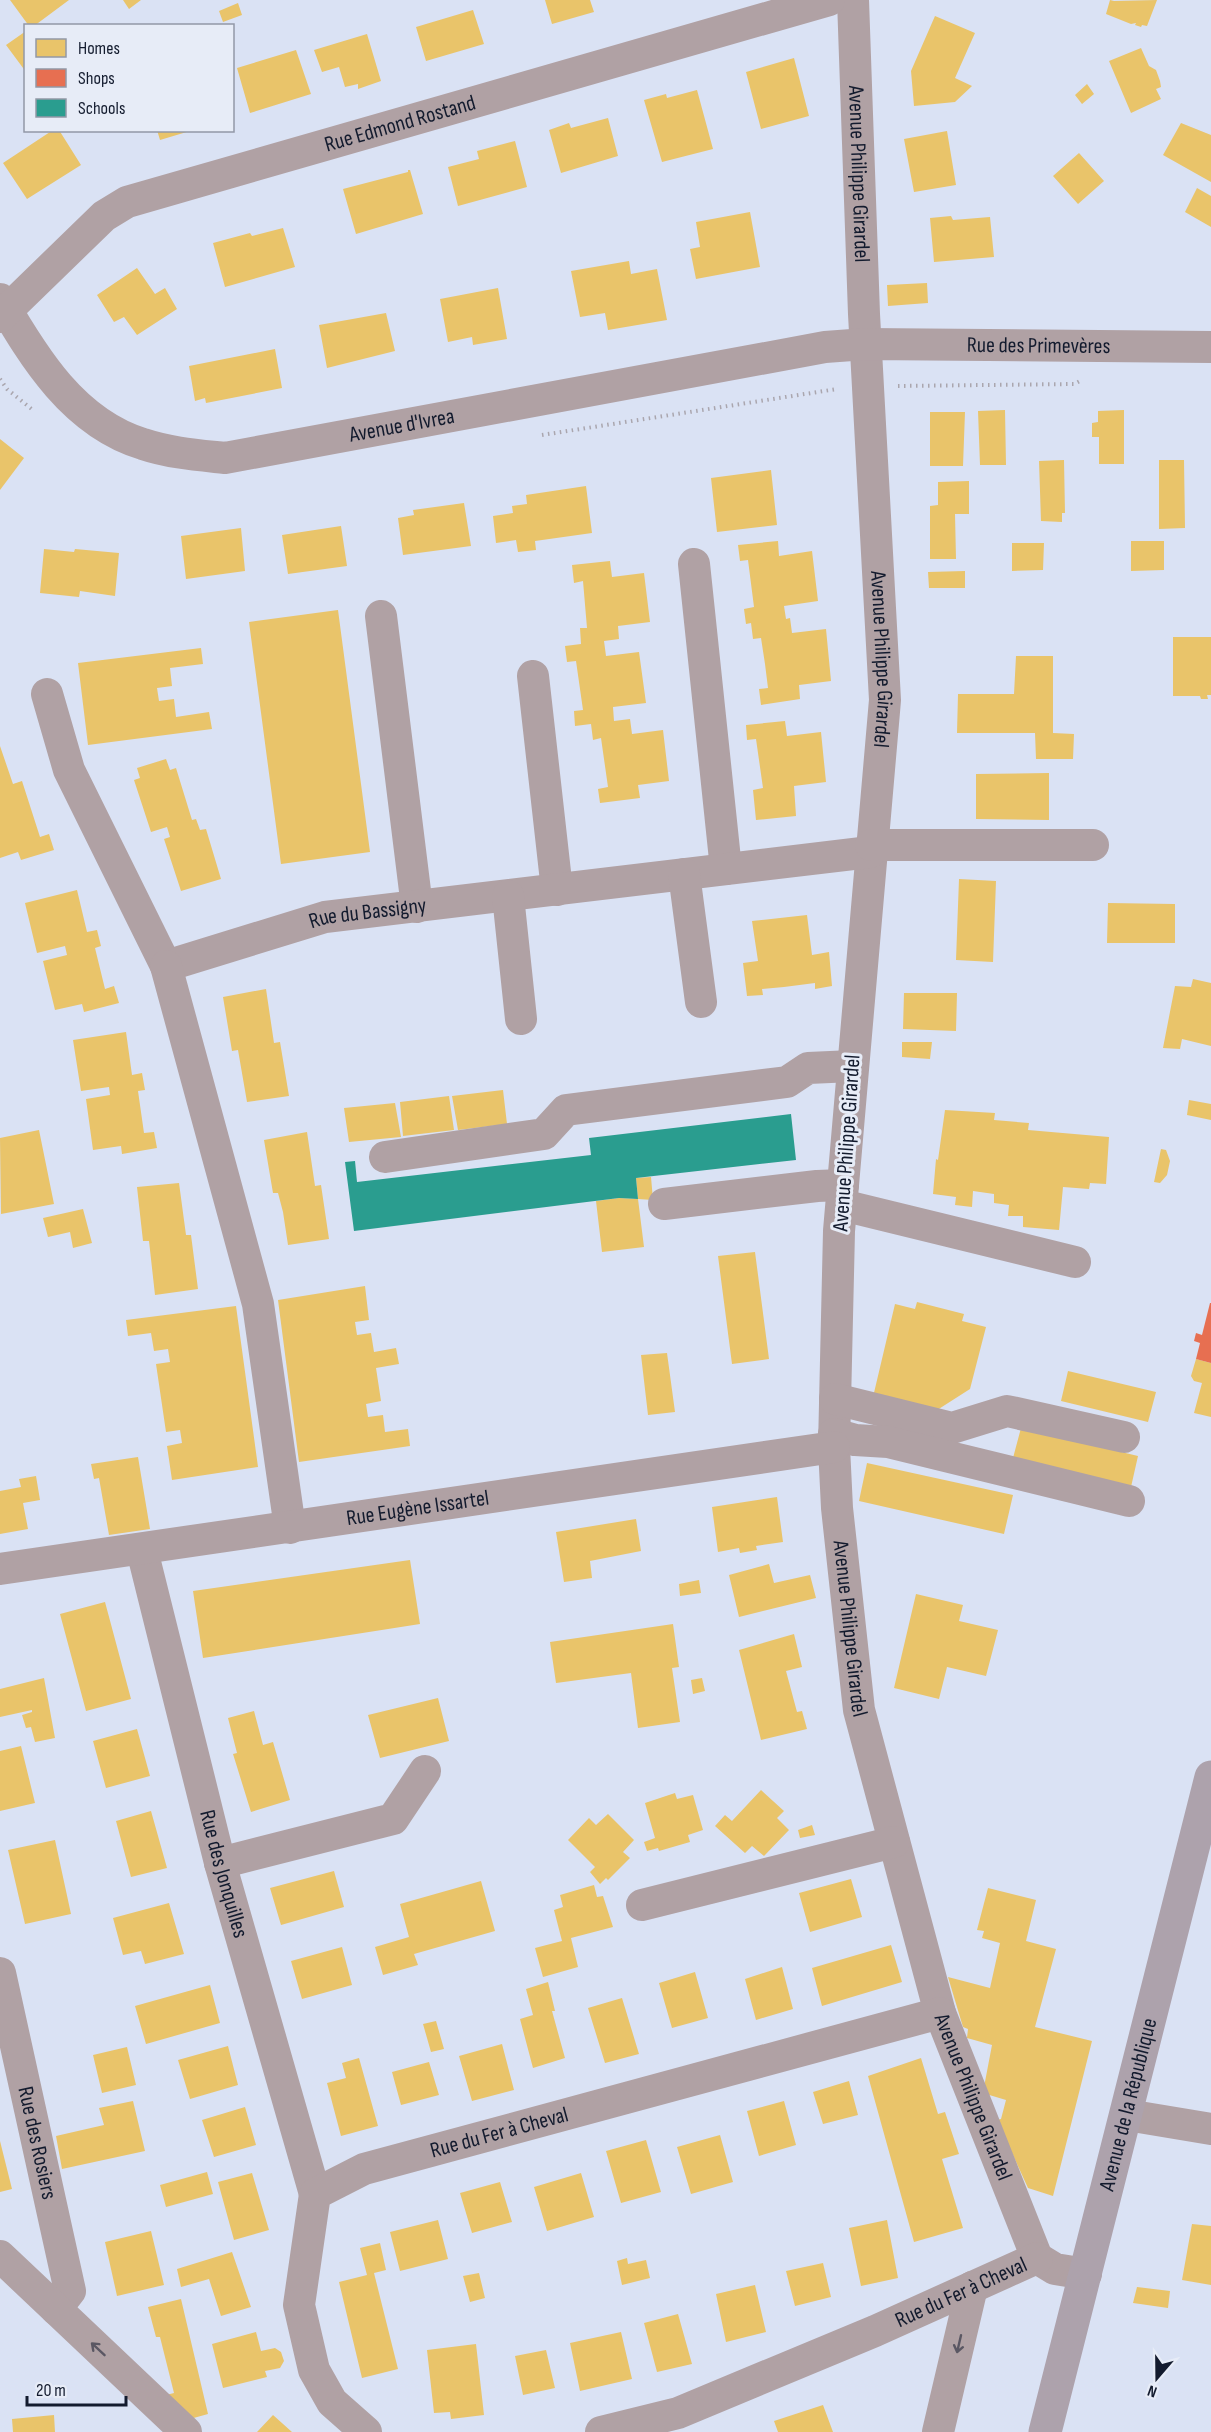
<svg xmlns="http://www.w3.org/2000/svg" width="1211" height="2432" viewBox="0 0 1211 2432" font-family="'Sofia Sans Condensed',sans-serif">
	<rect width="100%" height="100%" fill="#dae2f4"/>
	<path fill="#e9c46a" d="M10 0H69L34 26H29Z
		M123 0H141L129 9Z
		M545 0H590L594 12 552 24Z
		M1110 0 1114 1 1157 0 1147 26 1142 25 1141 27 1135 25 1136 23 1131 24 1106 14Z
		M238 3 242 15 223 22 219 11Z
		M473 10 484 44 426 61 416 27Z
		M935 16 975 33 955 78 972 86 955 102 914 106 911 71Z
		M26 31V72L6 45Z
		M367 34 381 81 358 89V84L345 87 339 67 322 72 314 50Z
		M1141 48 1149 66 1156 70 1160 81 1161 87 1156 89 1161 99 1131 113 1109 61Z
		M296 50 311 94 250 113 237 68Z
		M794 58 809 116 761 129 746 72Z
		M1087 84 1094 94 1082 104 1075 95Z
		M697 90 713 149 662 162 644 100 666 94 667 98Z
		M608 118 618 156 561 173 549 130 569 123 571 128Z
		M1181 123 1211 135V182L1163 155Z
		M53 130H59L81 165 27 199 3 163Z
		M157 130H190V131L160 140Z
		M947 131 956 185 914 192 904 139Z
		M515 141 527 187 458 206 448 167 479 159 477 151Z
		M1079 153 1104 181 1078 204 1053 176Z
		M408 170H410L423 214 356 234 343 189 408 172Z
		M1197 188 1211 196V227L1185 212Z
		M750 212 760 267 696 279 690 249 700 247 696 222Z
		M951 216 953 220 990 217 994 257 934 262 930 218Z
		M283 228 295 267 225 287 213 243 250 233 252 236Z
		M629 261 631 274 657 269 667 320 608 330 605 313 580 317 571 271Z
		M137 268 155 294 165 288 177 309 137 335 124 317 114 322 97 295Z
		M927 283 928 303 888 306 887 285Z
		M498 288 507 339 473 345 472 337 448 342 440 299Z
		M386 313 395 351 327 368 319 325Z
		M275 349 282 388 206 403 205 398 195 401 189 366Z
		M1005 410 1006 465H980L978 411Z
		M1124 410V464H1099V437H1092V423L1098 422V411Z
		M930 412H965L963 466H930Z
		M0 439 24 458 0 490Z
		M1064 460 1065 513H1062V522L1041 521 1039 461Z
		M1159 460H1184L1185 528 1159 529Z
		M771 470 777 525 717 532 711 478Z
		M969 481V514H955L956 559H930V506L938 505V482Z
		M586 486 592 533 535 541 536 550 518 552 516 540 496 543 493 516 513 513 512 506 527 504 526 495Z
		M464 503 471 546 403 555 398 518 414 515 413 510Z
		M341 526 347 566 288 574 282 535Z
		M241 528 245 571 186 579 181 536Z
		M778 541 779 556 812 551 818 601 784 606 786 619 790 618 792 633 826 629 831 681 799 685 800 699 761 705 759 689 768 688 765 664 761 638 753 639 751 623 746 624 744 609 754 607 748 560 740 561 738 545Z
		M1131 541H1164V570L1131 571Z
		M1012 543H1044L1043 570 1012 571Z
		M44 549 74 552 75 549 119 553 115 596 80 591 79 597 40 593Z
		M610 561 612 577 644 573 650 622 618 626 619 639 604 641 606 656 639 652 646 703 613 707 614 721 630 719 632 734 663 730 669 781 638 785 640 798 600 803 598 789 608 787 601 738 593 740 591 724 575 726 574 711 583 710 576 661 567 662 565 646 581 644 580 628H587L583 581 574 583 572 565Z
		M965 571V588H929L928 572Z
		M338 610 370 852 281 864 249 622Z
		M1173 637H1211V695H1207L1208 699H1201L1200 696H1173Z
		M201 648 203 664 170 668 172 686 157 688 159 701 174 699 176 717 209 712 212 729 88 745 78 663Z
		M1016 656H1053V733L1074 734 1073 759H1036L1035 733H957L958 694H1014Z
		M785 721 787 736 821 732 826 782 794 786 796 816 756 820 753 790 763 788 756 739 747 740 746 725Z
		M0 746 13 784 22 781 40 837 49 834 54 850 21 860 18 852 0 858Z
		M166 759 170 770 176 768 192 820 196 819 200 830 206 829 221 879 181 891 164 839 170 837 167 827 151 832 134 780 140 778 137 768Z
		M1049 773V820L976 819V774Z
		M959 879 996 881 993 962 956 960Z
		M77 890 87 932 97 930 101 946 95 948 105 989 114 986 119 1003 84 1012 82 1004 55 1010 43 961 67 955 65 946 37 953 25 903Z
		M1108 903 1175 904V943H1107Z
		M807 915 812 955 829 952 832 986 815 989V983L784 987 762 989 763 995 747 996 743 963 758 961 752 921Z
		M1193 979 1211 983V1046L1182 1039 1180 1049 1163 1048 1175 986 1191 987Z
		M266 989 274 1043 280 1042 289 1096 247 1102 238 1050 232 1051 223 997Z
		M904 993H957L956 1031 903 1029Z
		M126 1032 132 1075 142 1073 145 1090 138 1091 144 1133 154 1132 157 1148 122 1154 121 1146 93 1150 86 1099 110 1095 109 1087 81 1091 73 1040Z
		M902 1042H932L930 1059 902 1057Z
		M503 1090 507 1124 458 1130 452 1096Z
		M449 1096 454 1130 403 1136 400 1102Z
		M1189 1100 1211 1104V1120L1187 1115Z
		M395 1103 401 1137 349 1142 344 1108Z
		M945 1110 995 1113 994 1120 1029 1123 1028 1130 1109 1137 1106 1184 1090 1183 1089 1189 1063 1187 1059 1230 1023 1227V1216H1008L1009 1205 994 1203V1194L973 1191 972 1207 955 1205 956 1197 933 1194 936 1159 938 1160Z
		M39 1130 54 1204 1 1214 0 1138Z
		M307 1132 315 1186 321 1185 329 1239 288 1245 283 1212 278 1193H273L264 1140Z
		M1161 1149 1166 1150 1170 1161 1167 1175 1160 1183 1154 1182Z
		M651 1177 653 1200 638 1199 636 1178Z
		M179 1183 186 1235H191L198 1289 155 1295 149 1241H143L137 1187Z
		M619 1198 638 1199 644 1247 602 1252 596 1201Z
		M83 1209 92 1243 73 1248 70 1232 48 1237 43 1218Z
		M755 1252 769 1359 732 1364 718 1256Z
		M365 1286 369 1320 355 1322 357 1335 371 1333 374 1352 396 1348 399 1364 376 1368 381 1401 366 1404 368 1417 383 1415 385 1432 408 1429 410 1446 299 1462 278 1300Z
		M917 1302 964 1314 962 1321 986 1327 970 1389 934 1412 873 1397 895 1304 915 1309Z
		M236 1306 258 1467 172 1480 167 1446 182 1443 180 1430 166 1432 156 1364 170 1362 168 1349 154 1351 151 1333 128 1336 126 1320Z
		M667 1353 675 1412 648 1415 641 1355Z
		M1196 1359 1211 1363V1417L1194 1413 1202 1383 1194 1381 1191 1376Z
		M1068 1371 1156 1392 1148 1422 1061 1401Z
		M1021 1428 1138 1456 1131 1487 1013 1458Z
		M138 1457 150 1529 109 1535 99 1478 94 1479 91 1464Z
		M867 1463 1013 1495 1004 1534 859 1501Z
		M36 1476 40 1500 23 1503 28 1529 0 1534V1491L21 1487 19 1479Z
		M777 1497 783 1542 756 1546 757 1550 740 1553 739 1548 718 1552 712 1507Z
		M636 1519 641 1551 590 1561 592 1578 564 1582 556 1532Z
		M410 1560 420 1624 203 1658 193 1591Z
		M769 1564 774 1583 810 1575 816 1598 739 1617 729 1575Z
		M699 1580 701 1593 680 1596 679 1584Z
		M916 1594 963 1605 959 1621 998 1630 986 1676 947 1667 939 1699 894 1688Z
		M105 1602 131 1699 86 1711 60 1614Z
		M673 1624 679 1667 672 1668 680 1722 638 1728 631 1673 556 1683 550 1642Z
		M794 1634 802 1667 786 1671 797 1712 802 1711 807 1729 761 1740 739 1650Z
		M44 1678 55 1738 35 1742 31 1727 26 1728 22 1715 32 1712V1710L0 1717V1689Z
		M702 1678 705 1691 693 1694 691 1680Z
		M438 1698 449 1741 380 1758 368 1715Z
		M254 1711 263 1745 273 1742 290 1800 251 1812 233 1754 237 1753 228 1718Z
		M137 1729 150 1776 106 1788 93 1741Z
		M21 1746 35 1803 0 1811V1751Z
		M761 1790 784 1811 777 1818 789 1830 764 1856 752 1846 745 1853 715 1826 725 1815 732 1821Z
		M675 1793 677 1799 693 1795 703 1830 688 1835 690 1842 659 1851 658 1848 647 1851 644 1842 655 1838 645 1803Z
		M151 1811 167 1868 131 1877 116 1821Z
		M608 1814 634 1840 623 1852 630 1858 608 1880 606 1878 600 1884 590 1872 595 1867 568 1840 589 1818 596 1825Z
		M812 1825 815 1835 800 1838 798 1830Z
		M55 1840 71 1914 25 1924 8 1850Z
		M334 1871 344 1907 281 1925 270 1888Z
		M851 1879 862 1917 810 1932 799 1893Z
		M481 1881 495 1931 414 1954 418 1965 383 1975 375 1947 409 1937 400 1904Z
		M594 1885 597 1897 603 1896 613 1927 571 1938 578 1967 543 1977 535 1948 562 1941 554 1910 563 1907 560 1895Z
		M988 1888 1036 1900 1026 1941 1056 1949 1035 2027 1092 2041 1053 2196 1028 2188 997 2120 1001 2119 1006 2100 986 2094 984 2087 992 2045 967 2038 968 2029 963 2027 948 1977 990 1988 1000 1943 982 1938 984 1931 977 1930Z
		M169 1903 184 1954 145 1964 141 1951 123 1955 113 1918Z
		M891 1945 902 1982 822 2006 812 1968Z
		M342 1947 352 1985 302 1999 291 1961Z
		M782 1967 793 2009 756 2020 745 1979Z
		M695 1972 708 2018 672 2028 659 1983Z
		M548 1982 555 2011H552L565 2058 533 2068 520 2019 533 2015 526 1989Z
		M210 1985 220 2023 146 2044 135 2006Z
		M622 1998 639 2054 605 2063 588 2008Z
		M436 2021 444 2049 431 2052 423 2024Z
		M502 2044 514 2090 472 2101 459 2056Z
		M228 2046 238 2085 190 2099 178 2060Z
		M127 2047 136 2085 102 2093 93 2055Z
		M359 2058 378 2126 341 2136 327 2083 346 2078 342 2063Z
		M921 2058 938 2114 945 2112 959 2154 942 2159 963 2228 914 2242 868 2076Z
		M429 2062 439 2095 401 2105 392 2072Z
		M849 2081 858 2115 823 2124 813 2092Z
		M133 2101 145 2151 62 2169 56 2136 104 2125 99 2108Z
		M784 2101 796 2145 759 2156 747 2111Z
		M245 2107 256 2145 214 2157 202 2120Z
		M720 2135 733 2182 691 2194 677 2147Z
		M646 2140 661 2192 621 2203 606 2151Z
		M0 2141 12 2189 0 2192Z
		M207 2172 213 2194 166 2207 160 2185Z
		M252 2173 269 2230 234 2240 218 2182Z
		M581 2173 594 2217 547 2231 534 2187Z
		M500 2182 512 2222 472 2233 460 2193Z
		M438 2220 448 2259 400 2271 390 2232Z
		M887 2220 898 2278 861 2286 849 2228Z
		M1192 2224 1211 2226V2285L1182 2280Z
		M151 2231 164 2285 117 2296 105 2242Z
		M380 2243 386 2270 374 2273 398 2369 362 2378 339 2282 367 2275 360 2248Z
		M232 2252 251 2307 221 2316 209 2279 181 2287 177 2269Z
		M627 2258 628 2264 646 2260 650 2278 622 2285 617 2261Z
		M823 2263 831 2297 795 2306 786 2271Z
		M479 2273 485 2298 470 2302 463 2276Z
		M755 2285 766 2332 726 2342 716 2294Z
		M1137 2287 1170 2291 1168 2308 1133 2303Z
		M181 2299 208 2414 190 2419 166 2395 174 2393 160 2337H156L148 2307Z
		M678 2314 692 2364 657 2372 644 2323Z
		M256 2332 261 2351 275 2348 281 2352 284 2361 280 2368 265 2371 267 2377 223 2388 212 2344Z
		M621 2332 632 2379 580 2391 570 2343Z
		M476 2344 484 2415 451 2419 450 2412 434 2413 427 2350Z
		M546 2350 555 2388 523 2395 515 2356Z
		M823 2405 833 2432H778L774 2421Z
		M54 2415 55 2432H13L12 2419Z
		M273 2415 292 2432H257Z"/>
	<path fill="#e76f51" d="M1210 1303H1211V1363L1196 1359 1200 1343 1194 1341 1196 1333 1202 1335Z"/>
	<path fill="#2a9d8f" d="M791 1114 796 1160 636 1178 638 1199 619 1198 354 1231 345 1162 355 1161 357 1182 591 1155 589 1138Z"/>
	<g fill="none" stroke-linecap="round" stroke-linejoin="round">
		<path stroke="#aaa6ae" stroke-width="4" stroke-dasharray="1.5 4.5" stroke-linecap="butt" d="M0 379 7 389 34 411
			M898 386 1074 384 1082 380
			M542 435 837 389"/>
		<g stroke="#b0a1a4" stroke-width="32">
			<path id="s1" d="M853 0 864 314 885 700 839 1231 834 1447 837 1508 859 1710 940 2013 1037 2258"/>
			<path id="s2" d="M0 299C34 358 74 423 143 444 170 453 197 455 225 458L825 347 866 344 1211 347"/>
			<path id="s3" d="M0 317 104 216 127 202 829 0"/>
			<path d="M694 564 726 869"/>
			<path d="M381 616 417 907"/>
			<path d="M533 676 557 890"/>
			<path id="s4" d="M47 694 69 770 166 966 325 917 870 852"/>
			<path d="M871 845H1093"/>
			<path d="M684 874 701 1002"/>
			<path d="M508 896 521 1019"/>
			<path d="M166 966 258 1304 290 1528"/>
			<path d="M385 1157 544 1134 566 1110 787 1082 808 1068 853 1066"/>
			<path d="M664 1204 817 1186 843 1185"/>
			<path d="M842 1205 1075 1262"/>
			<path d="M835 1399 952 1428 1007 1411 1124 1437"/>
			<path d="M834 1434 855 1440 888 1442 1129 1501"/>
			<path id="s5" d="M142 1550 220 1863 315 2194"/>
			<path id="s6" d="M0 1569 834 1447"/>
			<path d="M220 1863 393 1819 425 1771"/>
			<path d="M642 1905 894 1842"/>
			<path id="s7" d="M0 1973 70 2291 56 2309"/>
			<path d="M1127 2115 1211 2129"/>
			<path d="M0 2256 186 2432"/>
			<path d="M1037 2258 1055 2269 1086 2274"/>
			<path id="s8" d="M366 2432 332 2402 314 2370 299 2305 315 2194 364 2169 940 2013"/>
			<path id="s9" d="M601 2432 678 2413 875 2331 1037 2258"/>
			<path d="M938 2432 972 2287"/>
		</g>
		<path stroke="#ada2ac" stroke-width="33" id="s10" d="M1045 2432 1211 1777"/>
	</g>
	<defs><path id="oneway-shaft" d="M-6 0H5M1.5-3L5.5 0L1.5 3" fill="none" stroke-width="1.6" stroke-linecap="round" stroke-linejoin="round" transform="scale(1.5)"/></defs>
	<g stroke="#5a5763">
		<use href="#oneway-shaft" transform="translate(959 2344) rotate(103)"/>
		<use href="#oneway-shaft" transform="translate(98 2349) rotate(-137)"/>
	</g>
	<g text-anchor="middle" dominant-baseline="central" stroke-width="6" stroke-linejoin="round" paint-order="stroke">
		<g font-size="22" fill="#131b2e" stroke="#e7ecf7">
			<text stroke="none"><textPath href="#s3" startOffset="456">Rue Edmond Rostand</textPath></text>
			<text stroke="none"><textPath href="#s1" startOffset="174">Avenue Philippe Girardel</textPath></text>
			<text stroke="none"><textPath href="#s2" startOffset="1116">Rue des Primevères</textPath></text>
			<text stroke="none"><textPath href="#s2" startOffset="472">Avenue d'Ivrea</textPath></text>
			<text stroke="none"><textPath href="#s1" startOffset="660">Avenue Philippe Girardel</textPath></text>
			<text stroke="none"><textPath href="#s4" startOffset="507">Rue du Bassigny</textPath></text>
			<text transform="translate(847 1143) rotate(-86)">Avenue Philippe Girardel</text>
			<text stroke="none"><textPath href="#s6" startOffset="422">Rue Eugène Issartel</textPath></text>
			<text stroke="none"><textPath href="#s1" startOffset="1632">Avenue Philippe Girardel</textPath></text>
			<text stroke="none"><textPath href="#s5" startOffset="334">Rue des Jonquilles</textPath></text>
			<text stroke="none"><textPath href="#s1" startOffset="2118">Avenue Philippe Girardel</textPath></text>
			<text stroke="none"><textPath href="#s10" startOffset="338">Avenue de la République</textPath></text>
			<text stroke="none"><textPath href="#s8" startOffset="456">Rue du Fer à Cheval</textPath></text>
			<text stroke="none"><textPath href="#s7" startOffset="174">Rue des Rosiers</textPath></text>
			<text stroke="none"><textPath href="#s9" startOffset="387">Rue du Fer à Cheval</textPath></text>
		</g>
	</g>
	<rect x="24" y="24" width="210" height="108" fill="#e7ecf7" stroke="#9298a7" stroke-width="1.5"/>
	<rect x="36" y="39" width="30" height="18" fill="#e9c46a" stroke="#9298a7" stroke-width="1.5"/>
	<text x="78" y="54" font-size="18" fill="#131b2e">Homes</text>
	<rect x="36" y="69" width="30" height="18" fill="#e76f51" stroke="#9298a7" stroke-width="1.5"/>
	<text x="78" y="84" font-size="18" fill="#131b2e">Shops</text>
	<rect x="36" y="99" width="30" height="18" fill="#2a9d8f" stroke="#9298a7" stroke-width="1.5"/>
	<text x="78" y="114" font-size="18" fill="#131b2e">Schools</text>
	<g transform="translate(1157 2378) rotate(200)" stroke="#e7ecf7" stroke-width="4.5" paint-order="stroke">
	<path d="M0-4.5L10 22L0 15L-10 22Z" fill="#131b2e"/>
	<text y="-9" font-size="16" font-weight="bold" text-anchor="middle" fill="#131b2e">N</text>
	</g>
	<path d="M27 2396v9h99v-9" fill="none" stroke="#131b2e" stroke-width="3"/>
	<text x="36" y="2396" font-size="18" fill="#131b2e" stroke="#e7ecf7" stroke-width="4.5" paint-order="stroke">20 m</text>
</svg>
